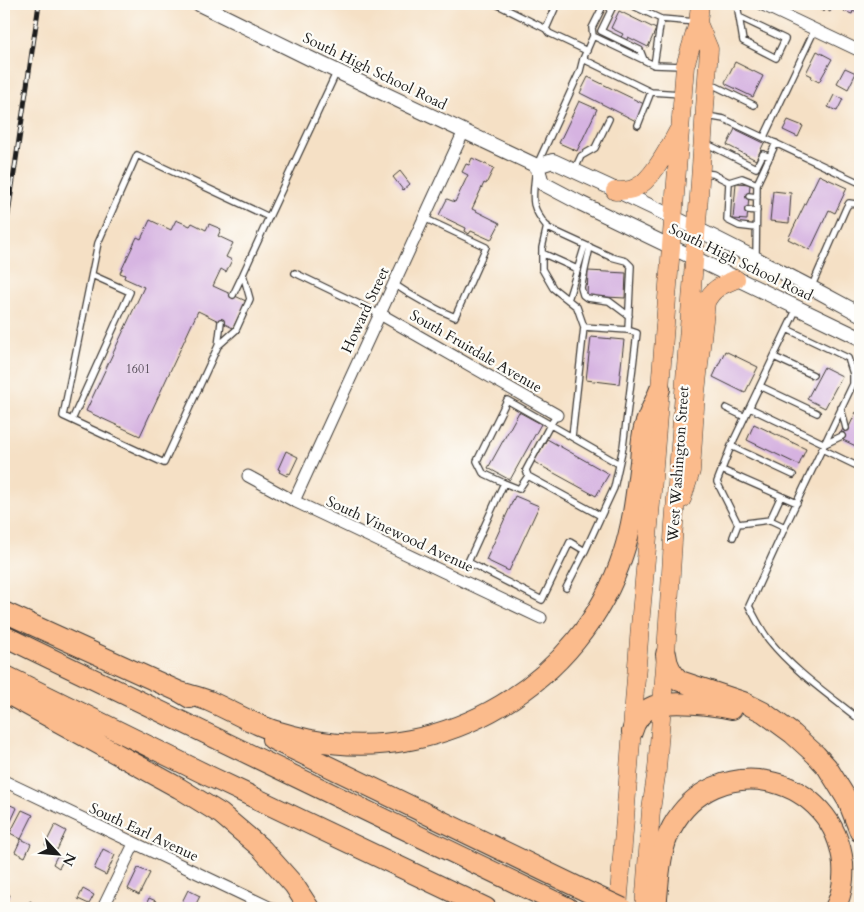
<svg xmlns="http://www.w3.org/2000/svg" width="864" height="912" viewBox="0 0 864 912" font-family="Cardo,serif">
	<rect width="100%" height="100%" fill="#fdfcf7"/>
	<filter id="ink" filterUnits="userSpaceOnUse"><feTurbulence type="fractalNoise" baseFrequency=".02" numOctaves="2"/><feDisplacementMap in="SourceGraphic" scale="10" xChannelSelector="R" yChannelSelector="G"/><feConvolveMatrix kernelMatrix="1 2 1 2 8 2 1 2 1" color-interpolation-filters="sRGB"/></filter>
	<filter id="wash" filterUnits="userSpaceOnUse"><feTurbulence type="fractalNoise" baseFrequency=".0096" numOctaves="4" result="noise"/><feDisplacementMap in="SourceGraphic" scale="20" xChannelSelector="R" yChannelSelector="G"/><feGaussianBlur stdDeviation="1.12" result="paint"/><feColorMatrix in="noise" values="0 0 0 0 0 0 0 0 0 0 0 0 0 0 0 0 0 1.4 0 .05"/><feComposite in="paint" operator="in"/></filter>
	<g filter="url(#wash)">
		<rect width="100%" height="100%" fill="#f5e0c5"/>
		<g id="blocks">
			<path fill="#d6b3e1" d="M816 4H834L830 12 825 9 824 12 815 7Z
				M838 4H860V7L857 13 853 11 852 14 844 11 845 7Z
				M619 11 656 29 648 47 628 37 626 41 620 39 623 34 611 28Z
				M817 51 832 59 819 82 811 78 812 76 806 73Z
				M735 62 763 76 753 97 726 84 725 82Z
				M845 68 856 73 848 89 837 83Z
				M588 77 644 104 636 121 580 93Z
				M834 95 843 99 837 111 828 107Z
				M579 101 597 109 577 151 559 143Z
				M788 120 803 126 798 137 783 130Z
				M735 129 764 143 756 160 727 145Z
				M472 158 494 168 486 184 484 183 472 209 500 223 491 240 471 231 469 234 465 231 466 228 439 215 447 199 455 202 468 175 462 172 466 164 469 165Z
				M400 171 410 184 403 190 393 177Z
				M819 175 847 188 835 213 829 210 810 250 788 239Z
				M736 183 750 184 747 220 733 219Z
				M773 191 791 193 789 223 770 221Z
				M150 220 171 230 176 220 190 226 192 223 206 230 209 224 221 229 218 236 233 243 226 257 232 260 226 272 221 269 213 286 246 301 233 328 198 311 140 436 86 411 144 287 124 278 125 275 120 273 137 237 141 239Z
				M588 271 626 273 625 298 587 296Z
				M591 337 624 340 619 384 586 380Z
				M725 351 758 367 745 393 713 377Z
				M824 367 842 376 825 408 807 399Z
				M519 412 541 424 510 480 488 468Z
				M856 412 860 414V448L843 440 845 437 840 434 844 427 848 429Z
				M754 424 806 449 799 465 747 440Z
				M547 439 609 474 596 496 534 462Z
				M286 451 298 457 290 474 288 473 287 476 279 472 280 470 278 469Z
				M515 496 539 506 509 571 486 560Z
				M6 803 17 808 6 832 4 831V808Z
				M22 810 33 815 21 839 10 833Z
				M55 825 66 831 57 850 45 845Z
				M21 839 31 844 25 857 15 852Z
				M103 849 115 855 106 875 94 869Z
				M57 856 64 859 59 868 53 864Z
				M138 868 150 873 139 895 128 889Z
				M83 889 94 895 89 904 78 899Z
				M188 890 200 896 194 908H179Z
				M4 891 10 895 5 905 4 904Z
				M149 898 156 901 152 908 145 907Z
				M30 901 36 905 34 908H26Z"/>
		</g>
	</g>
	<g filter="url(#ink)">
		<use href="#blocks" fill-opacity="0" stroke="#3d3935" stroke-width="1"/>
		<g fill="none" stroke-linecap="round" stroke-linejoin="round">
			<defs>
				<path id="service" d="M496 4 546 29 549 33 587 51
					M604 4 592 28 593 36 654 65 682 66
					M614 4 601 31 640 50 644 60
					M629 4 661 19 696 22
					M737 4 743 41 776 58 785 39 739 17
					M546 29 557 4
					M583 59 651 92 681 94
					M654 65 661 19
					M709 83 754 105
					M707 116 724 119 860 183
					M638 125 651 92
					M764 137 815 29
					M705 143 756 168 763 154 770 157
					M537 165 580 71 583 59 593 36
					M574 171 581 156 595 148 609 119
					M703 173 713 174 729 182 742 178 757 184
					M535 176C532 202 531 207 548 228L611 257 626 261 631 266 628 330
					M729 182 727 220 739 226 756 228
					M749 196 757 197
					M748 210 757 211
					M269 217 243 274 250 299 236 330 218 346 164 463 63 416 98 243 137 155 269 217 337 71
					M547 226 542 248V269L553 288 577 307 584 327
					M590 247 581 288 583 295 587 298 609 301 629 316
					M542 253 577 269
					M756 257 757 184 776 143
					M295 273 380 314
					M394 284C413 297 433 308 455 317L486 247 424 218
					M811 288 846 208 849 203 856 204 860 206
					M233 295 243 274
					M568 300 585 245
					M787 329 848 358 853 374
					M218 346 221 322
					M774 357 813 375
					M860 358 853 374V384L860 378
					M853 384 785 527 749 606C755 617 761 630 769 640 794 671 829 695 860 720
					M760 386 817 413
					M726 408 745 417
					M750 408 825 444 842 436
					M841 408 846 428
					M557 415 550 425 526 470 528 476 601 516 614 488 623 447 637 333 628 330 584 327 572 437
					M72 420 130 292 92 275
					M731 446 793 475
					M822 449 857 466 860 458
					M722 470 797 503
					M528 476 519 489 504 483 483 473 477 461 507 400 619 464
					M504 483 468 562 542 600 570 542 585 551 601 516
					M770 520 781 496
					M738 524 770 520 785 527
					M733 537 738 524 717 482 731 446 797 308
					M566 588 585 551"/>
				<path id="minor" d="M761 4 860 51
					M380 314 557 415
					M248 476 294 501 541 618
					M294 501 464 131
					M4 781 271 908
					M103 908 134 844"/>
				<path id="tertiary" d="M199 4 311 59 537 166 553 161C657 208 760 259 860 314
					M537 166 542 183 580 203 860 338"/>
				<path id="primary" d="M615 191C622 191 629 191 635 188 652 181 669 147 678 131
					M682 499 691 471 696 392 706 302C713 288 722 285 736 279
					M618 908 641 614 652 492 685 66 698 23 700 4
					M644 908 651 810 657 769 666 654 674 524 699 196 709 49 698 23"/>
				<path id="motorway" d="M4 612 180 692 190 698
					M4 636 568 908
					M666 654C667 665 671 673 680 681L743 702 763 712 793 734 816 755 827 767 848 801 860 832
					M4 675 209 776 486 908
					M4 692 179 788 221 814 262 849 294 885 309 908
					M180 692C189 695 200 697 209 701 225 708 241 717 257 724 274 732 293 736 311 740 444 766 582 683 623 554 633 524 636 493 640 462 641 451 641 439 644 428 648 415 655 402 660 389
					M632 732C635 721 642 711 654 706 672 700 713 705 732 709
					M272 739 592 894
					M656 908C659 882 659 851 672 827 714 750 827 772 842 856 845 873 843 893 835 908"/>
			</defs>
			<use href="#service" stroke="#3d3935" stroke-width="8"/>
			<use href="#minor" stroke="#3d3935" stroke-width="13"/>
			<use href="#tertiary" stroke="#3d3935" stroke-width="16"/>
			<use href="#primary" stroke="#3d3935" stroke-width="19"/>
			<use href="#motorway" stroke="#3d3935" stroke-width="22"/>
			<use href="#service" stroke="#fff" stroke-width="5.5"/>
			<use href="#minor" stroke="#fff" stroke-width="11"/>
			<use href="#tertiary" stroke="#fff" stroke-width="14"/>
			<use href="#primary" stroke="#fbbb8c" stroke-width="18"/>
			<use href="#motorway" stroke="#fbbb8c" stroke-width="20"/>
			<defs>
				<path id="rail" d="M4 241 39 4"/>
			</defs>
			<use href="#rail" stroke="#1c1c1c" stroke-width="5"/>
			<use href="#rail" stroke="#fdfcf7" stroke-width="3" stroke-dasharray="9" stroke-linecap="butt"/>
			<defs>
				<path id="motorway-bridge" d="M592 894 622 908"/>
			</defs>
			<use href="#motorway-bridge" stroke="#3d3935" stroke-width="22" stroke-linecap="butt"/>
			<use href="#motorway-bridge" stroke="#fbbb8c" stroke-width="20"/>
		</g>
	</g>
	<g text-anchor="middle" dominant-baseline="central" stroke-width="4.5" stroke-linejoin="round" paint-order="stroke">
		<g font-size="12" fill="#4a424d">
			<text x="138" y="369">1601</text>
		</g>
		<g font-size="15" fill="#1c1c1c" stroke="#fdfcf7">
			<text transform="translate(375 71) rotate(26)">South High School Road</text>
			<text transform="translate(741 262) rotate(26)">South High School Road</text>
			<text transform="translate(365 310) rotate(-65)">Howard Street</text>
			<text transform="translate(476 351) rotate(30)">South Fruitdale Avenue</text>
			<text transform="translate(678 464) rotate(-86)">West Washington Street</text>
			<text transform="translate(400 534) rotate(25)">South Vinewood Avenue</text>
			<text transform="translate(144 832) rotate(25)">South Earl Avenue</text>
		</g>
	</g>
	<rect width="864" height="912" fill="none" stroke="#fdfcf7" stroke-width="20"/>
	<g transform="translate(58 854) rotate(116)" stroke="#fdfcf7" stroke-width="4" paint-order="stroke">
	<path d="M0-4L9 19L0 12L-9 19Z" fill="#1c1c1c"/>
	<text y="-8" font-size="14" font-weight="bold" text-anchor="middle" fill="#1c1c1c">N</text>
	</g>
</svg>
